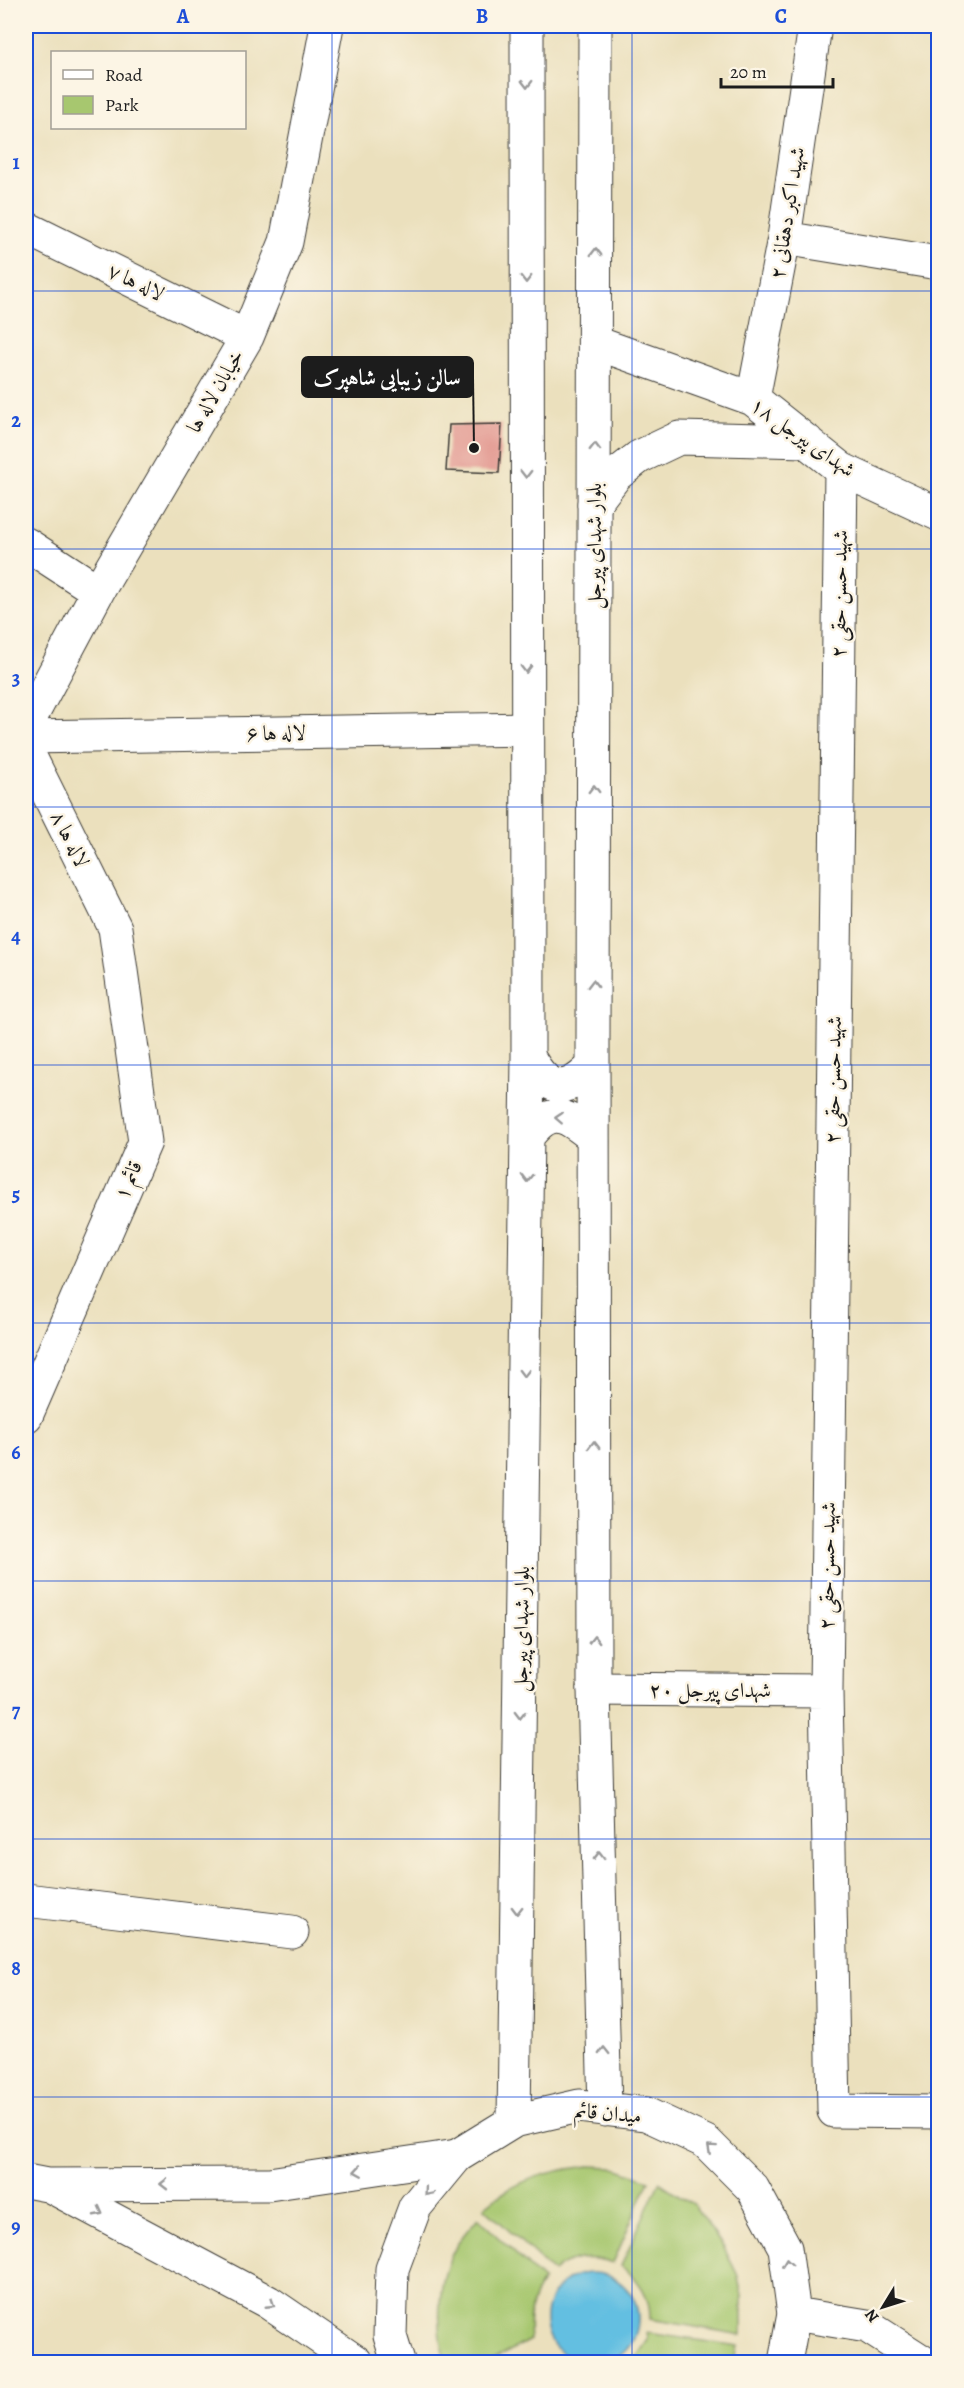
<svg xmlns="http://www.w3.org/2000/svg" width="964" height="2388" viewBox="0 0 964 2388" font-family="Alegreya,Amiri,serif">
	<rect width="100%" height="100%" fill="#fcf5e5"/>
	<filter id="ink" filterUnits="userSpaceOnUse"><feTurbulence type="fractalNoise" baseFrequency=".0167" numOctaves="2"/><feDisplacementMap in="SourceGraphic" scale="12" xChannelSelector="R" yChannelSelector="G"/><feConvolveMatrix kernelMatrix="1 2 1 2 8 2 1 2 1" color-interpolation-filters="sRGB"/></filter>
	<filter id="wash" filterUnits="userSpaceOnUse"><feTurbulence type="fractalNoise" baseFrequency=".008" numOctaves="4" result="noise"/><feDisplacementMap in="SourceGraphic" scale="24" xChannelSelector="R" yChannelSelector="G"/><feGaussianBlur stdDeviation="1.35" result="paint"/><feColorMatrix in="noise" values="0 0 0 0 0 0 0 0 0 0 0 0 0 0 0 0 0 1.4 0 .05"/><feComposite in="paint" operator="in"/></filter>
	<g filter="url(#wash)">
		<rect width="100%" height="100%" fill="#ebe0bd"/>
		<path fill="#a7c76f" stroke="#627246" stroke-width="1.5" d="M589 2166 612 2167 649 2180 613 2263C592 2256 570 2256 553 2272L484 2207C518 2179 547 2171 589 2166Z
			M659 2182 694 2205 724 2248 737 2274 742 2295V2335L650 2319C650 2296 640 2280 621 2266Z
			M478 2218 543 2280C530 2299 528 2317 530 2340L489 2362H446C435 2323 437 2275 460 2240 465 2232 472 2225 478 2218Z
			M647 2333 738 2346 735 2362H633L648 2340Z"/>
		<path fill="#63bfe1" stroke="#406e7e" stroke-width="1.5" d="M546 2319a46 46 0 1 1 92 0a46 46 0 1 1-92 0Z"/>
		<g id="blocks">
			<path fill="#e1938b" d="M502 424 499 473 446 471 449 425Z"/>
		</g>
	</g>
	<g filter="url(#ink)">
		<use href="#blocks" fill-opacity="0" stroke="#3b3934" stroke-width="1.5"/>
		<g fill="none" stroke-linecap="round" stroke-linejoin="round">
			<defs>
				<path id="minor" d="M26 228 247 337
					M784 238 938 263
					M596 343 753 399 841 469 938 514
					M753 399 784 238 815 26
					M841 469 826 1691 834 2111 938 2112
					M594 504 616 475 639 457 679 438 807 441
					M26 544 98 591
					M26 726 98 591 247 337 286 242 327 26
					M26 737 526 729
					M26 749 115 928 145 1142 26 1416
					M594 1689 826 1691
					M26 1900 292 1932
					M26 2181 47 2185 269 2184 457 2156
					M52 2187 268 2302 356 2362
					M794 2314 867 2326 923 2362"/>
				<path id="major" d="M595 26 593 1043 594 1689 605 2110
					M528 1056C547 1092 566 1095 593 1066
					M527 1137C552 1104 566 1115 593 1137
					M514 2121 528 1056 527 26
					M398 2362 390 2336 392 2269 415 2207 457 2156 514 2121 579 2106 646 2114 706 2142 753 2189 785 2248 794 2314 785 2362"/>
			</defs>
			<use href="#minor" stroke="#3b3934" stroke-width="35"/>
			<use href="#major" stroke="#3b3934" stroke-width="35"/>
			<use href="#minor" stroke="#fff" stroke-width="33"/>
			<use href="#major" stroke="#fff" stroke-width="33"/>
		</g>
		<defs><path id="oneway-chevron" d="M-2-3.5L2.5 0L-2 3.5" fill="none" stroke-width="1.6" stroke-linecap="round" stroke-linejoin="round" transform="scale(1.5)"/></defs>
		<g stroke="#999">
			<use href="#oneway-chevron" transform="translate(527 84) rotate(90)"/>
			<use href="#oneway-chevron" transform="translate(596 252) rotate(-90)"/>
			<use href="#oneway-chevron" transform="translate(526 279) rotate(90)"/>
			<use href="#oneway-chevron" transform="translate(595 447) rotate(-89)"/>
			<use href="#oneway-chevron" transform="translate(526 474) rotate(90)"/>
			<use href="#oneway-chevron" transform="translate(526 669) rotate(90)"/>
			<use href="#oneway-chevron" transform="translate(594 789) rotate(-90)"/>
			<use href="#oneway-chevron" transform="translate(593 984) rotate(-90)"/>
			<use href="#oneway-chevron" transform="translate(559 1118) rotate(-177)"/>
			<use href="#oneway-chevron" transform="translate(527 1178) rotate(91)"/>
			<use href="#oneway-chevron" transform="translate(524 1373) rotate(91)"/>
			<use href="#oneway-chevron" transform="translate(594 1445) rotate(-90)"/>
			<use href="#oneway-chevron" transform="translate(594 1640) rotate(-90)"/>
			<use href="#oneway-chevron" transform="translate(520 1715) rotate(91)"/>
			<use href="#oneway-chevron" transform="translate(599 1856) rotate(-91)"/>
			<use href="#oneway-chevron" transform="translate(517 1910) rotate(91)"/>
			<use href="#oneway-chevron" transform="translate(604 2051) rotate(-91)"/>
			<use href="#oneway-chevron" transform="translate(711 2148) rotate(-138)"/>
			<use href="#oneway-chevron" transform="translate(358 2171) rotate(171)"/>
			<use href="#oneway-chevron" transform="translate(164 2184) rotate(180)"/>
			<use href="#oneway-chevron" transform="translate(428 2192) rotate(130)"/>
			<use href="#oneway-chevron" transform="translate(99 2212) rotate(28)"/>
			<use href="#oneway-chevron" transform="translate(787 2263) rotate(-98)"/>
			<use href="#oneway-chevron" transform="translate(271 2304) rotate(33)"/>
		</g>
	</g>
	<path fill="none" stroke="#1d4ed8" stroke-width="1.5" stroke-opacity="0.55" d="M332 26V2362M632 26V2362M26 291H938M26 549H938M26 807H938M26 1065H938M26 1323H938M26 1581H938M26 1839H938M26 2097H938"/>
	<g text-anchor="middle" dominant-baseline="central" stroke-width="5" stroke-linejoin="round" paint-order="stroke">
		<g font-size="21" fill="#1c1c1c" stroke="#fcf5e5">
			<text transform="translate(787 213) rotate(-81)">شهید اکبر دهقانی ۲</text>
			<text transform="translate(136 282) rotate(26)">لاله ها ۷</text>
			<text transform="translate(215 391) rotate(-60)">خیابان لاله ها</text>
			<text transform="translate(803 437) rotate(35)">شهدای پیرجل ۱۸</text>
			<text transform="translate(594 546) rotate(-90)">بلوار شهدای پیرجل</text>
			<text transform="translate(839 594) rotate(-89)">شهید حسن حقی ۲</text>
			<text transform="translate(276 733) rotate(-1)">لاله ها ۶</text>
			<text transform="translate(70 839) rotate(63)">لاله ها ۸</text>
			<text transform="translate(833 1080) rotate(-89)">شهید حسن حقی ۲</text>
			<text transform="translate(128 1180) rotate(-66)">قائم ۱</text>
			<text transform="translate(827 1566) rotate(-89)">شهید حسن حقی ۲</text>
			<text transform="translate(521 1629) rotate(-89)">بلوار شهدای پیرجل</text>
			<text x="710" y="1690">شهدای پیرجل ۲۰</text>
			<text transform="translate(608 2113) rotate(5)">میدان قائم</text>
		</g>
	</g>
	<path fill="none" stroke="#1c1c1c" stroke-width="2" d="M474 448L473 377"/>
	<circle fill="#1c1c1c" stroke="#fcf5e5" stroke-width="2" cx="474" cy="448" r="6"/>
	<rect fill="#1c1c1c" stroke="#1c1c1c" stroke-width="2" x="302" y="357" width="171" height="40" rx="6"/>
	<g font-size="22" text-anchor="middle" font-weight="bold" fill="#fff">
		<text x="387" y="385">سالن زیبایی شاهپرک</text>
	</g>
	<rect width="964" height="2388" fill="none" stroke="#fcf5e5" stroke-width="66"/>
	<rect x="51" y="51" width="195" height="78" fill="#fcf5e5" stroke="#a29e95" stroke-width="1.5"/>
	<rect x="63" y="70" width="30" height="9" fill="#ffffff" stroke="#a29e95" stroke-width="1.5"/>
	<text x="105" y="81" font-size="18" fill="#1c1c1c">Road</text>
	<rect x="63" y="96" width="30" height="18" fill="#a7c76f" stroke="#a29e95" stroke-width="1.5"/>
	<text x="105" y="111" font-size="18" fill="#1c1c1c">Park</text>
	<g transform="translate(883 2307) rotate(232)" stroke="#fcf5e5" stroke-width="4.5" paint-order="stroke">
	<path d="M0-4.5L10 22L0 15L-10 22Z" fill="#1c1c1c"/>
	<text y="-9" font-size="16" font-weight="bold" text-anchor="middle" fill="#1c1c1c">N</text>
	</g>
	<path d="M721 78v9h112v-9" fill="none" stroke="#1c1c1c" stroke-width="3"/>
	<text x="730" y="78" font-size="18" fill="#1c1c1c" stroke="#fcf5e5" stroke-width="4.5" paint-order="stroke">20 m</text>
	<rect x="33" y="33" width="898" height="2322" fill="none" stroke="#1d4ed8" stroke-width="2"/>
	<g font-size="20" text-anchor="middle" font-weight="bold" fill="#1d4ed8">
		<text x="183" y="23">A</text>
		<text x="482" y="23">B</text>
		<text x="781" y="23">C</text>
		<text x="16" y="169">1</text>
		<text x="16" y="427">2</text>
		<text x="16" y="685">3</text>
		<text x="16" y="943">4</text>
		<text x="16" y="1201">5</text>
		<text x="16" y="1459">6</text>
		<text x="16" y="1717">7</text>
		<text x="16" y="1975">8</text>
		<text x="16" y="2233">9</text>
	</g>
</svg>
